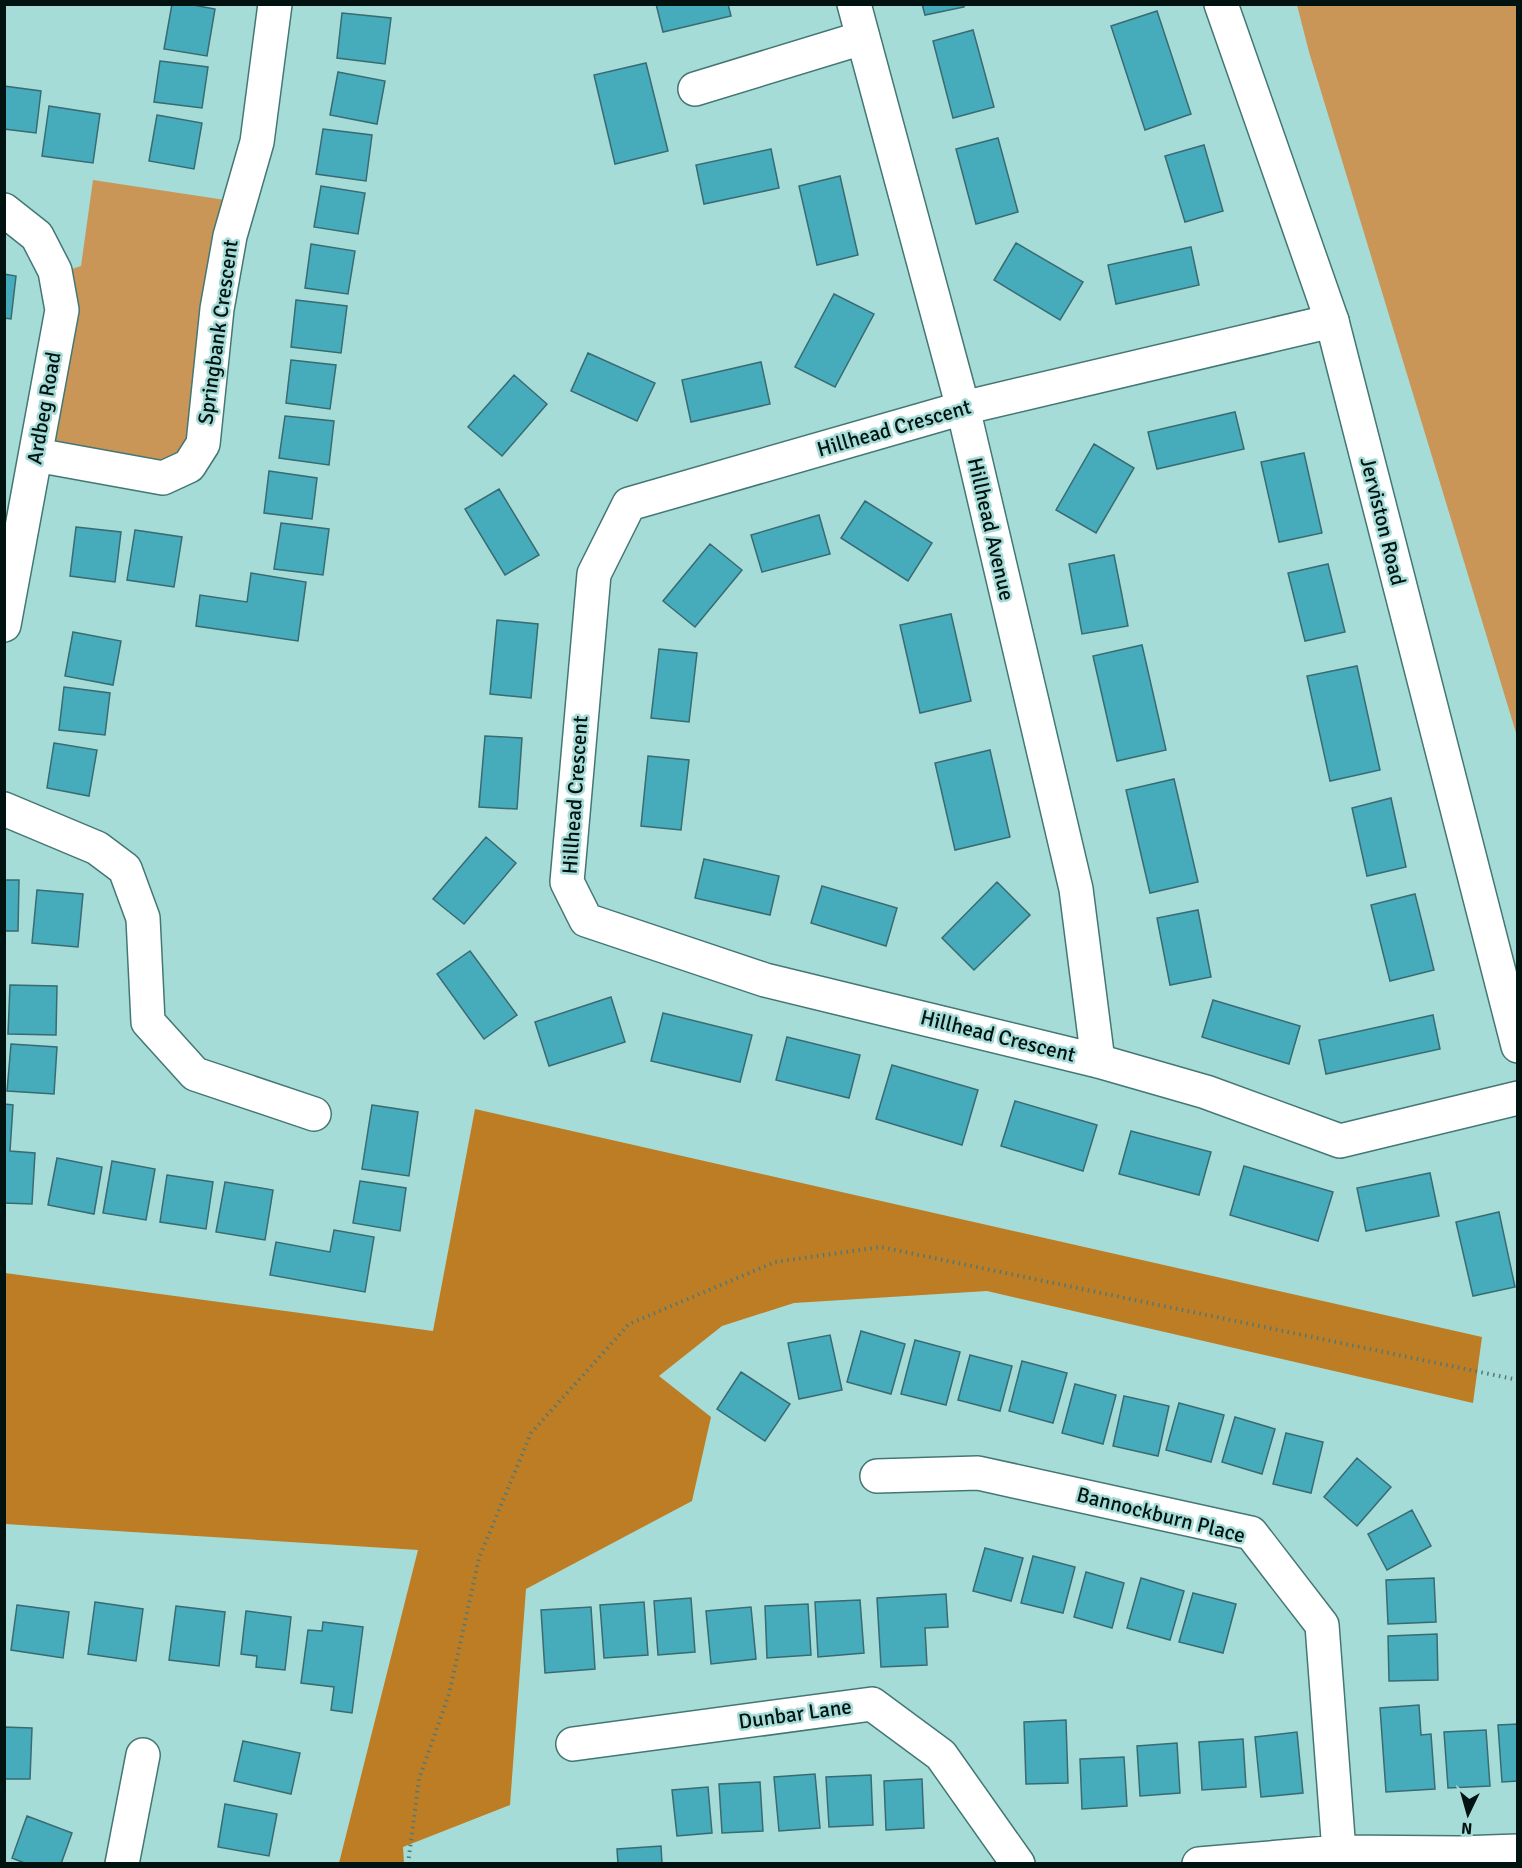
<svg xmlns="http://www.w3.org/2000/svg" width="1522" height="1868" viewBox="0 0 1522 1868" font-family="Signika,sans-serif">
	<rect width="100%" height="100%" fill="#a6dcd7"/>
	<path fill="#ca9657" d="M1297 5H1517V736L1309 52Z
		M93 180 232 201 196 444 161 471 43 450 62 272 81 266Z"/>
	<path fill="#bd7d24" d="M475 1109 1482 1337 1473 1403 987 1291 794 1303 722 1326 659 1376 711 1417 692 1501 526 1589 510 1805 403 1847 404 1863H339L418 1550 5 1524V1273L433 1331Z"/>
	<path fill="#46abbb" stroke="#396b73" stroke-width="1.5" d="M172 4H188L215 9 207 56 164 49Z
		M656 4H728L731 16 663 32Z
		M922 4H964V7L925 15Z
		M1157 11 1191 114 1145 130 1111 26Z
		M342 13 391 18 385 64 337 58Z
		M973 30 994 107 953 118 933 41Z
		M160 61 208 67 202 108 154 102Z
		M646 63 668 151 615 164 594 75Z
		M338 72 385 81 377 124 330 115Z
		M4 86 41 91 36 133 4 129Z
		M49 106 100 114 93 163 42 156Z
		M157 115 202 123 194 169 149 161Z
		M323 129 372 135 366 181 316 174Z
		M998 138 1018 212 976 224 956 149Z
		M1204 145 1223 211 1185 222 1165 156Z
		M771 149 779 188 704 204 696 165Z
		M840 176 858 255 817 265 799 186Z
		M321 186 365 193 358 234 314 227Z
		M1016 243 1083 282 1060 320 994 280Z
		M311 244 355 251 348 294 305 288Z
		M1191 247 1199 285 1116 304 1108 265Z
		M4 274 16 276 11 319 4 318Z
		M834 294 874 314 835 387 795 367Z
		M296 300 347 306 341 353 291 347Z
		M588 353 655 383 637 421 571 391Z
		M291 360 336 365 330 409 286 403Z
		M761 362 770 404 691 422 682 380Z
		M514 375 547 404 502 456 468 427Z
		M1235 412 1244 449 1157 469 1148 432Z
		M285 416 334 421 329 465 279 458Z
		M1094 444 1134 468 1096 533 1056 510Z
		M1304 453 1322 533 1279 542 1261 462Z
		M269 471 317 478 312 519 264 513Z
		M499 489 539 555 505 575 465 509Z
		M865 501 932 543 908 581 841 538Z
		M819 515 830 554 762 572 751 535Z
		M281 523 329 529 323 575 274 569Z
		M76 527 121 532 115 582 70 576Z
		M135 530 182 537 174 587 127 580Z
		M710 544 742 570 695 627 663 601Z
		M1114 555 1128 626 1082 634 1069 564Z
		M1328 564 1345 632 1305 641 1288 573Z
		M251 573 306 582 298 641 196 626 200 595 247 602Z
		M951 614 971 701 920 713 900 625Z
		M497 620 538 624 531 698 490 694Z
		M73 632 121 641 113 685 65 676Z
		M1142 645 1166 750 1117 761 1093 656Z
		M659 649 697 653 689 722 651 718Z
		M1357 666 1380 770 1330 781 1307 676Z
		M64 687 110 693 105 735 59 730Z
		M485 736 522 738 517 809 479 807Z
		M54 743 97 750 89 796 47 788Z
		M990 750 1010 837 955 850 935 763Z
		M648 756 689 760 681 830 641 826Z
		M1174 779 1198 882 1150 893 1126 790Z
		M1391 798 1406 867 1367 876 1352 808Z
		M486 837 516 863 464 924 433 899Z
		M704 859 779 876 770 915 695 898Z
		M4 880H19L18 931H4Z
		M997 882 1030 915 974 970 942 938Z
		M822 886 897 908 886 946 811 923Z
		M37 890 83 894 78 947 32 943Z
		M1415 894 1434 970 1390 981 1371 905Z
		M1198 910 1211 977 1170 985 1157 918Z
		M470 951 517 1015 484 1039 437 974Z
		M10 985 57 986 56 1035 8 1034Z
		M611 997 625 1042 549 1066 535 1022Z
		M1213 1000 1300 1026 1289 1064 1202 1037Z
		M663 1013 752 1035 740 1082 651 1061Z
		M1433 1015 1440 1049 1326 1074 1319 1040Z
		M787 1037 860 1055 849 1098 776 1080Z
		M11 1044 57 1047 54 1094 7 1091Z
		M892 1065 978 1090 962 1145 876 1119Z
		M1015 1101 1097 1125 1083 1171 1001 1146Z
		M4 1104 13 1105 10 1151 35 1153 32 1204 4 1203Z
		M372 1105 418 1112 409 1176 362 1169Z
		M1131 1131 1211 1152 1199 1195 1119 1174Z
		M57 1158 102 1167 94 1214 48 1205Z
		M112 1161 155 1169 146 1220 103 1213Z
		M1244 1166 1333 1192 1318 1241 1230 1215Z
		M1430 1173 1439 1216 1366 1231 1357 1188Z
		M167 1175 213 1182 206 1229 160 1222Z
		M360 1181 406 1188 400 1231 353 1223Z
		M225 1182 273 1190 265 1240 216 1232Z
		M1499 1212 1515 1287 1473 1296 1456 1222Z
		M334 1230 374 1237 365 1292 270 1275 276 1242 330 1252Z
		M861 1331 905 1344 891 1394 847 1382Z
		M830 1335 842 1390 799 1399 788 1343Z
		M915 1340 960 1352 946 1405 901 1394Z
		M970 1355 1012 1366 1000 1411 958 1400Z
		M1022 1361 1067 1373 1053 1423 1009 1411Z
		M741 1372 790 1404 765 1441 717 1409Z
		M1075 1384 1116 1395 1103 1444 1062 1433Z
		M1124 1396 1169 1406 1158 1456 1113 1446Z
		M1179 1403 1224 1415 1211 1462 1166 1450Z
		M1235 1417 1275 1429 1262 1474 1222 1462Z
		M1286 1433 1323 1442 1311 1493 1273 1484Z
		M1357 1458 1391 1487 1357 1526 1324 1497Z
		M1412 1510 1431 1546 1387 1570 1368 1534Z
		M985 1548 1023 1558 1011 1601 973 1591Z
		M1033 1556 1075 1567 1063 1613 1021 1603Z
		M1086 1572 1124 1583 1112 1628 1074 1617Z
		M1141 1578 1184 1591 1170 1640 1127 1628Z
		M1434 1578 1436 1622 1388 1624 1386 1580Z
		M1193 1593 1236 1604 1223 1653 1179 1642Z
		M946 1594 948 1627 925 1628 927 1665 881 1667 877 1598Z
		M691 1598 695 1652 658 1655 654 1601Z
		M860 1600 864 1653 818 1657 815 1602Z
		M95 1602 143 1609 136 1661 88 1654Z
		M644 1602 648 1655 604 1658 600 1605Z
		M808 1604 811 1655 767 1658 765 1606Z
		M17 1605 69 1612 63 1658 11 1650Z
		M176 1606 225 1612 219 1666 169 1660Z
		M591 1607 595 1669 545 1673 541 1610Z
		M751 1607 756 1659 711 1664 706 1611Z
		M246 1611 291 1617 285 1670 256 1667 257 1656 241 1654Z
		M323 1622 363 1627 352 1713 331 1710 334 1687 301 1683 308 1630 322 1631Z
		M1437 1634 1438 1680 1389 1681 1388 1636Z
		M1419 1705 1421 1735 1431 1734 1435 1789 1386 1792 1380 1708Z
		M1066 1720 1068 1783 1026 1784 1024 1722Z
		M1518 1724V1781L1502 1782 1498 1725Z
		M4 1727 32 1728 30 1779H4Z
		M1486 1730 1490 1786 1448 1788 1444 1732Z
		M1297 1732 1303 1793 1261 1797 1255 1737Z
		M1243 1739 1246 1787 1202 1790 1199 1742Z
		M243 1741 300 1753 291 1794 234 1781Z
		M1177 1743 1180 1793 1140 1796 1137 1746Z
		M1124 1757 1127 1806 1082 1809 1080 1759Z
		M815 1774 820 1828 779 1831 774 1777Z
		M871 1775 873 1825 829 1827 826 1777Z
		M922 1779 924 1828 886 1830 884 1781Z
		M760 1782 763 1831 722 1833 719 1784Z
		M708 1787 712 1833 677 1836 672 1790Z
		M225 1804 277 1814 269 1856 218 1847Z
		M27 1816 72 1833 61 1864H27L12 1858Z
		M661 1846 662 1864H618L617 1849Z"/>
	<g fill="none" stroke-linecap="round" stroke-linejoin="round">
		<defs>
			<path id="minor" d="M854 4 963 408 1076 889 1098 1061
				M695 89 862 38
				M4 210 37 236 55 271 62 310 4 625
				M1332 321 963 408 629 504 594 574 567 882 586 920 765 980 1098 1061 1206 1092 1340 1141 1518 1098
				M36 455 163 478 189 466 203 444 217 309 230 236 257 142 275 4
				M4 809 97 848 125 869 143 918 148 1022 195 1074 314 1114
				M877 1476 978 1473 1251 1533 1322 1625 1339 1852
				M573 1744 872 1704 941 1755 1018 1864
				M122 1864 143 1755
				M1199 1864 1339 1852 1459 1853 1518 1851"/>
			<path id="secondary" d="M1221 4 1332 321 1518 1046"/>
		</defs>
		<use href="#minor" stroke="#447773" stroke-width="36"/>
		<use href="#secondary" stroke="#447773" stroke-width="36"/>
		<path stroke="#547875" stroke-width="4" stroke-dasharray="1.5 4.5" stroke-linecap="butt" d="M408 1864 419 1779 449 1694 479 1558 531 1433 629 1324 775 1262 881 1247 1518 1380"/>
		<use href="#minor" stroke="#fff" stroke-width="33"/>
		<use href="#secondary" stroke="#fff" stroke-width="33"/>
	</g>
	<g text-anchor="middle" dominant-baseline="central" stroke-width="5" stroke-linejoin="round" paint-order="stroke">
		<g font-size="21" fill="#011311" stroke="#a6dcd7">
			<text transform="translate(218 332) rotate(-82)">Springbank Crescent</text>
			<text transform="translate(44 408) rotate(-80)">Ardbeg Road</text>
			<text transform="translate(894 428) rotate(-16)">Hillhead Crescent</text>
			<text transform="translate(1383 521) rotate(76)">Jerviston Road</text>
			<text transform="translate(991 529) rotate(77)">Hillhead Avenue</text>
			<text transform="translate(575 795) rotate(-86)">Hillhead Crescent</text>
			<text transform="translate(998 1036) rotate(14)">Hillhead Crescent</text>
			<text transform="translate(1161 1515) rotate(14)">Bannockburn Place</text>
			<text transform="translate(795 1714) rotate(-8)">Dunbar Lane</text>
		</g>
	</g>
	<rect width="1522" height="1868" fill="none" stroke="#011311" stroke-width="12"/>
	<g transform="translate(1468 1814) rotate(185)" stroke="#a6dcd7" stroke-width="4.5" paint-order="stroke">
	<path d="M0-4.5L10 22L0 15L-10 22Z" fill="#011311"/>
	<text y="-9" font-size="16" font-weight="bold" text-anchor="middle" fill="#011311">N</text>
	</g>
</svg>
